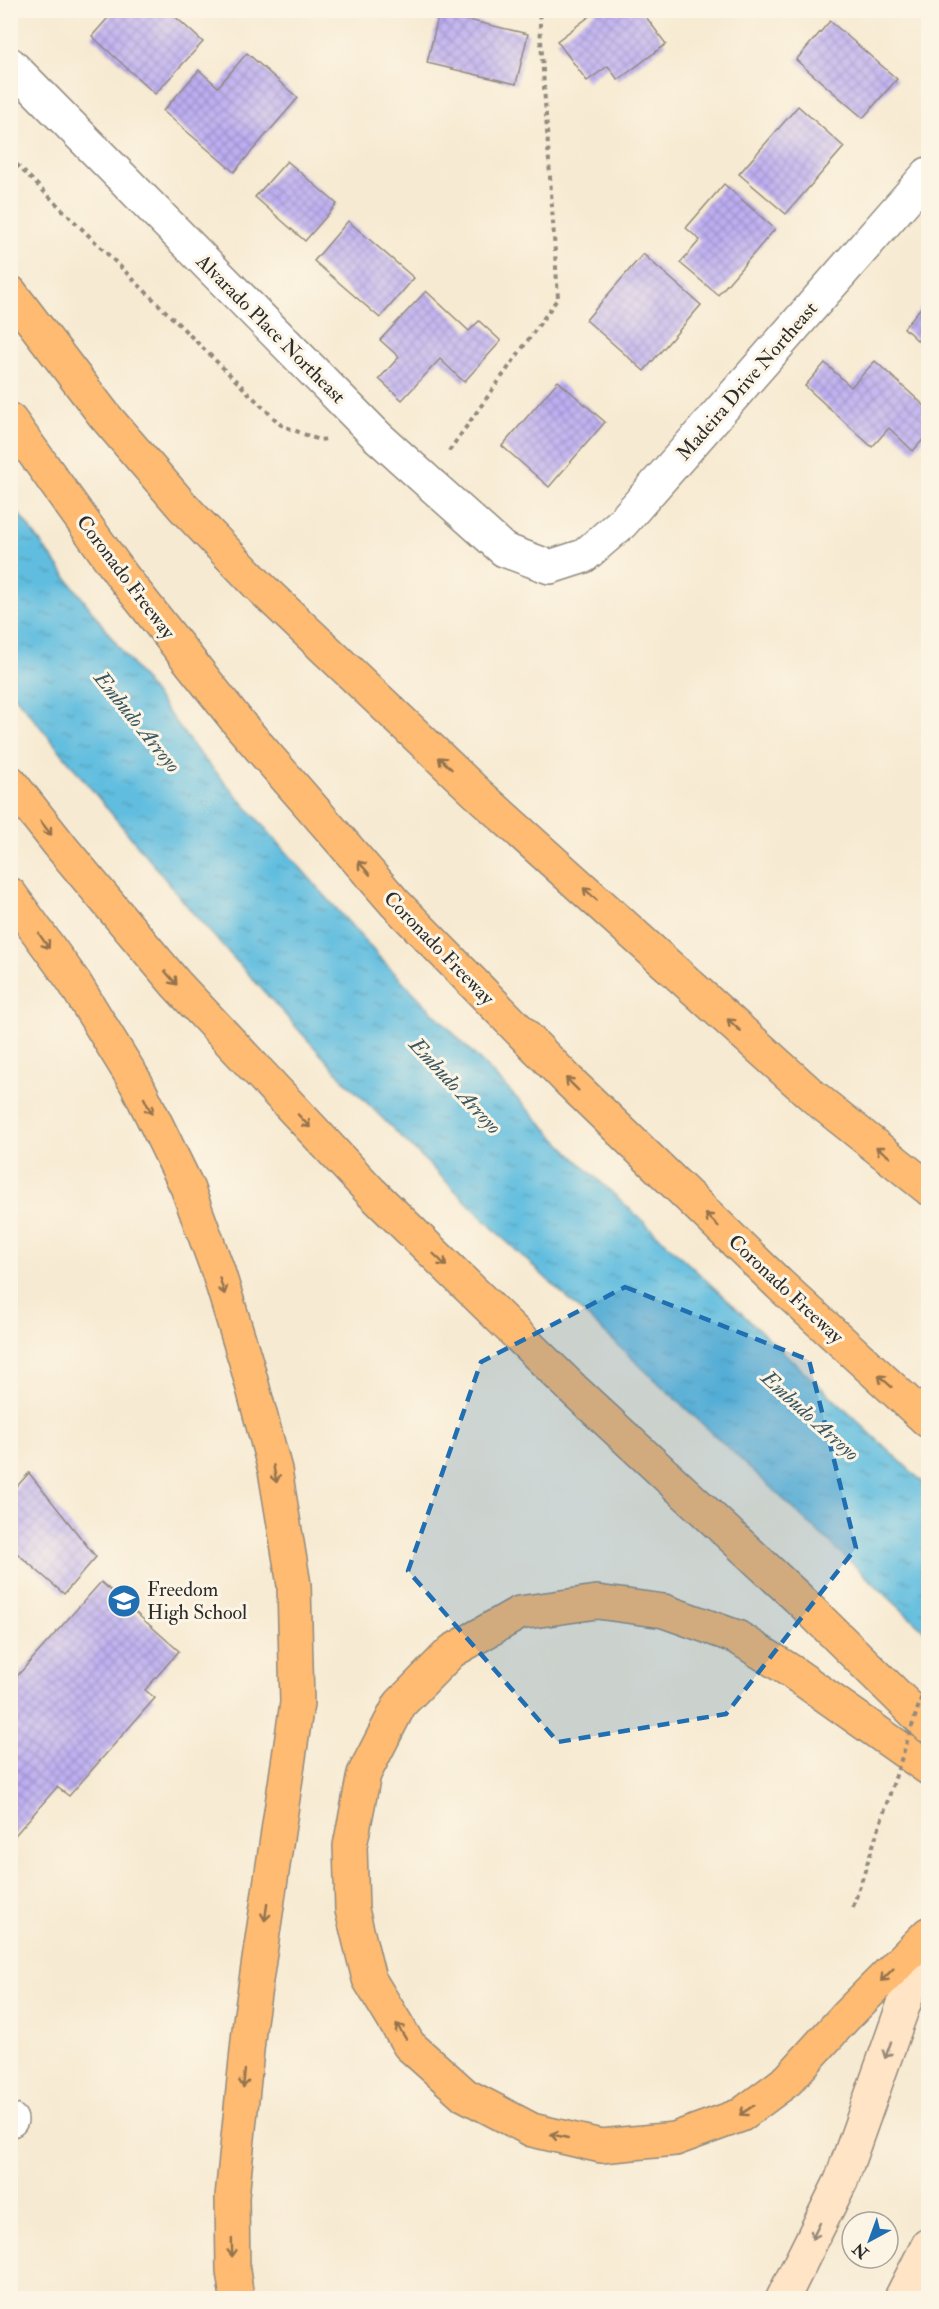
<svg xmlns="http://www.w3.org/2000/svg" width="939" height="2309" viewBox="0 0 939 2309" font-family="'IM FELL Double Pica',serif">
	<defs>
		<pattern id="water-ripples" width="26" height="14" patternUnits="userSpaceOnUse" patternTransform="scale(1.5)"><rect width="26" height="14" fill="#61bddf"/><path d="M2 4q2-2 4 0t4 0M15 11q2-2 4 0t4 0" fill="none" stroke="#509ab5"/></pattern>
		<pattern id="building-cross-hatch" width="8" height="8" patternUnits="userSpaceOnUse" patternTransform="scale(1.5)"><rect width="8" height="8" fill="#bdaef2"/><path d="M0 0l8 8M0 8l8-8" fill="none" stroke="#9a8ec4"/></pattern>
	</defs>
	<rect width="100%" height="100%" fill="#fcf5e5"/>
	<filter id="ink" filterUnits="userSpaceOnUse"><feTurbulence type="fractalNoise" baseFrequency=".0167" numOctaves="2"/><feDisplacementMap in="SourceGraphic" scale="12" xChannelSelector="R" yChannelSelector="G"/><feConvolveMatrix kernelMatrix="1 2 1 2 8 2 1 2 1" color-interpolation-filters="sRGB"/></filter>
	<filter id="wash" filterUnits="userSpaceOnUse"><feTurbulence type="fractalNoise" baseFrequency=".008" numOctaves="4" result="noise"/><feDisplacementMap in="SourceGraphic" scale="24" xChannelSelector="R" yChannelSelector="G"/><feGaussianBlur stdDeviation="1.35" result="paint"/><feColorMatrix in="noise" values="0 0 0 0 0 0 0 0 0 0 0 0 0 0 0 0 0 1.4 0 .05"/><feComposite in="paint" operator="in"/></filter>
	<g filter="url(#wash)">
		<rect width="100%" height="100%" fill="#f7ead2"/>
		<path fill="url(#water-ripples)" stroke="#467485" stroke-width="1.5" d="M10 502 197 751 380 958 576 1159 928 1487V1634L505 1240 344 1080 193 913 11 691Z"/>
		<g id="blocks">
			<path fill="url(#building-cross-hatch)" d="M115 10H168L203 42 155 94 92 36Z
				M598 10H641L666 44 618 80 608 66 587 81 557 41Z
				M439 13 528 34 516 84 427 63Z
				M830 21 897 79 863 118 796 60Z
				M247 53 298 98 234 172 163 111 199 70 218 87Z
				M798 106 844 147 786 214 739 174Z
				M287 161 337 204 305 241 255 197Z
				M724 184 775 229 718 295 680 263 700 240 686 228Z
				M348 221 414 278 380 318 314 261Z
				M643 254 701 305 644 371 586 320Z
				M426 291 469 331 479 321 501 341 464 382 440 359 402 400 379 379 399 357 380 340Z
				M928 299V350L904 328Z
				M875 361 928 409V434L913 451 889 428 872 447 805 386 825 363 851 387Z
				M558 381 605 422 549 487 502 446Z
				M29 1473 96 1557 64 1594 10 1547V1494Z
				M101 1582 179 1651 145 1690 155 1698 69 1796 57 1787 10 1841V1684Z"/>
		</g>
	</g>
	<g filter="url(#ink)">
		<use href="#blocks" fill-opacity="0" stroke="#918a7e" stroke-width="1.5"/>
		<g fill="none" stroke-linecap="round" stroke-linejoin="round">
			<defs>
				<path id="street" d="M10 64 378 437 504 550 550 567 584 556 622 523 928 174
					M10 2120H11"/>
				<path id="secondary" d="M783 2298 841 2181 928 1936
					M901 2298 928 2245"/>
				<path id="highway" d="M10 292 104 415 184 508 259 586 477 793 814 1097 928 1188
					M10 420 123 577 241 726 395 903 569 1081 779 1284 928 1421
					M10 782 62 848 176 984 371 1192 573 1389 798 1598 928 1726
					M10 894 74 982 136 1083 187 1187 218 1271 246 1362 275 1470 294 1585 297 1703 250 2021 232 2197 233 2271 237 2298
					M928 1768 792 1672 737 1637 664 1611 597 1602 519 1613 452 1651 400 1704 364 1774 350 1846 352 1910 369 1979 409 2045 465 2095 532 2130 601 2146 675 2139 741 2115 788 2080 846 2016 928 1934"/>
			</defs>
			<use href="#street" stroke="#918a7e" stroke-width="36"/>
			<use href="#secondary" stroke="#918a7e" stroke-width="36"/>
			<use href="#highway" stroke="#918a7e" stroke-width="36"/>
			<path stroke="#918a7e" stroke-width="4" stroke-dasharray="4.5 4.5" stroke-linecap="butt" d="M10 158 281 425 319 440 329 439
				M449 451 558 298 539 10"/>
			<use href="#street" stroke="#fff" stroke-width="33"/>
			<use href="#secondary" stroke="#ffe4c6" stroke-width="33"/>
			<use href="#highway" stroke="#febb71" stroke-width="33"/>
			<path stroke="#918a7e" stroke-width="4" stroke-dasharray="4.5 4.5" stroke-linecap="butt" d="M853 1907 928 1677"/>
		</g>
		<defs><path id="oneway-shaft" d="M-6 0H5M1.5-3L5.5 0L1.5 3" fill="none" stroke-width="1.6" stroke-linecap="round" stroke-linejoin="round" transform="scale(1.5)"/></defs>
		<g stroke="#94734e">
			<use href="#oneway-shaft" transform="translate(445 763) rotate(-137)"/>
			<use href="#oneway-shaft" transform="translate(46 828) rotate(52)"/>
			<use href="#oneway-shaft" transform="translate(364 868) rotate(-131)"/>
			<use href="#oneway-shaft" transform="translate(590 894) rotate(-138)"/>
			<use href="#oneway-shaft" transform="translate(44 941) rotate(55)"/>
			<use href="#oneway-shaft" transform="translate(171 978) rotate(49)"/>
			<use href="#oneway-shaft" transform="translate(734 1025) rotate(-138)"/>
			<use href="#oneway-shaft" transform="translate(572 1084) rotate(-135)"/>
			<use href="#oneway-shaft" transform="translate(148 1106) rotate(64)"/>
			<use href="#oneway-shaft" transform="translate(304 1121) rotate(47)"/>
			<use href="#oneway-shaft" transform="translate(883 1152) rotate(-142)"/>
			<use href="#oneway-shaft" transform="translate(712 1220) rotate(-136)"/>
			<use href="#oneway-shaft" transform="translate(440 1260) rotate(44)"/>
			<use href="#oneway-shaft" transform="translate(222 1286) rotate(73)"/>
			<use href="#oneway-shaft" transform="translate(885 1381) rotate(-138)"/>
			<use href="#oneway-shaft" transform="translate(275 1474) rotate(79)"/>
			<use href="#oneway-shaft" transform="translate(266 1912) rotate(98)"/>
			<use href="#oneway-shaft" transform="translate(887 1975) rotate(135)"/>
			<use href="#oneway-shaft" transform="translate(401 2031) rotate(-122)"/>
			<use href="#oneway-shaft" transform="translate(244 2079) rotate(96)"/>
			<use href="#oneway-shaft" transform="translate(747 2110) rotate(146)"/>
			<use href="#oneway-shaft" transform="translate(559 2136) rotate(-167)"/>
			<use href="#oneway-shaft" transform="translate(232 2248) rotate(89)"/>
		</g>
		<g stroke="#958878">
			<use href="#oneway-shaft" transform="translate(888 2050) rotate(110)"/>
			<use href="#oneway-shaft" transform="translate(816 2231) rotate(116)"/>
		</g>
	</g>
	<path fill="#1f6fb2" fill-opacity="0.2" stroke="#1f6fb2" stroke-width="4.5" stroke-dasharray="12 8" stroke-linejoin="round" d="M625 1287 809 1360 856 1548 726 1714 558 1742 408 1571 481 1362Z"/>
	<defs>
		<symbol id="school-disc" viewBox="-11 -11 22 22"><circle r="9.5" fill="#1f6fb2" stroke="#fcf5e5"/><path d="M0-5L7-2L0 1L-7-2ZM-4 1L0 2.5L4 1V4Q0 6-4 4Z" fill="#fff"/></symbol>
	</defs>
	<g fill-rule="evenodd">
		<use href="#school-disc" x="105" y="1582" width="38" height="38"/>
	</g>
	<g text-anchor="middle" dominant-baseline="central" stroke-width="6" stroke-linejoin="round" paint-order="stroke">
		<g font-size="20" fill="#2b2b2b" stroke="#fcf5e5">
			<text transform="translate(271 329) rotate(45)">Alvarado Place Northeast</text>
			<text transform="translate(747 381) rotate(-49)">Madeira Drive Northeast</text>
			<text transform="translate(126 577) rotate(53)">Coronado Freeway</text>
			<text transform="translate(439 948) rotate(46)">Coronado Freeway</text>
			<text transform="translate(786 1289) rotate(43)">Coronado Freeway</text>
		</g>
		<g font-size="20" fill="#2b2b2b" stroke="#fcf5e5" text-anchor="start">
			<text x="147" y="1589">Freedom<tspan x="147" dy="23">High School</tspan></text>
		</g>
		<g font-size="21" font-style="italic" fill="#3b5761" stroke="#fcf5e5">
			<text transform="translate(137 722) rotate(51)">Embudo Arroyo</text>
			<text transform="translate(455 1086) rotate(47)">Embudo Arroyo</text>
			<text transform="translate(810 1416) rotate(42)">Embudo Arroyo</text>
		</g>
	</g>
	<rect width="939" height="2309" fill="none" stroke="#fcf5e5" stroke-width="36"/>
	<g transform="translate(870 2240) rotate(221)"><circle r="28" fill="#fcf5e5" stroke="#a8a49b" stroke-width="1.5"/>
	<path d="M0-4.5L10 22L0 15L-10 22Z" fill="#1f6fb2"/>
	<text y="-9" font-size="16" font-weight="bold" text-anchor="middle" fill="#2b2b2b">N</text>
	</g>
</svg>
